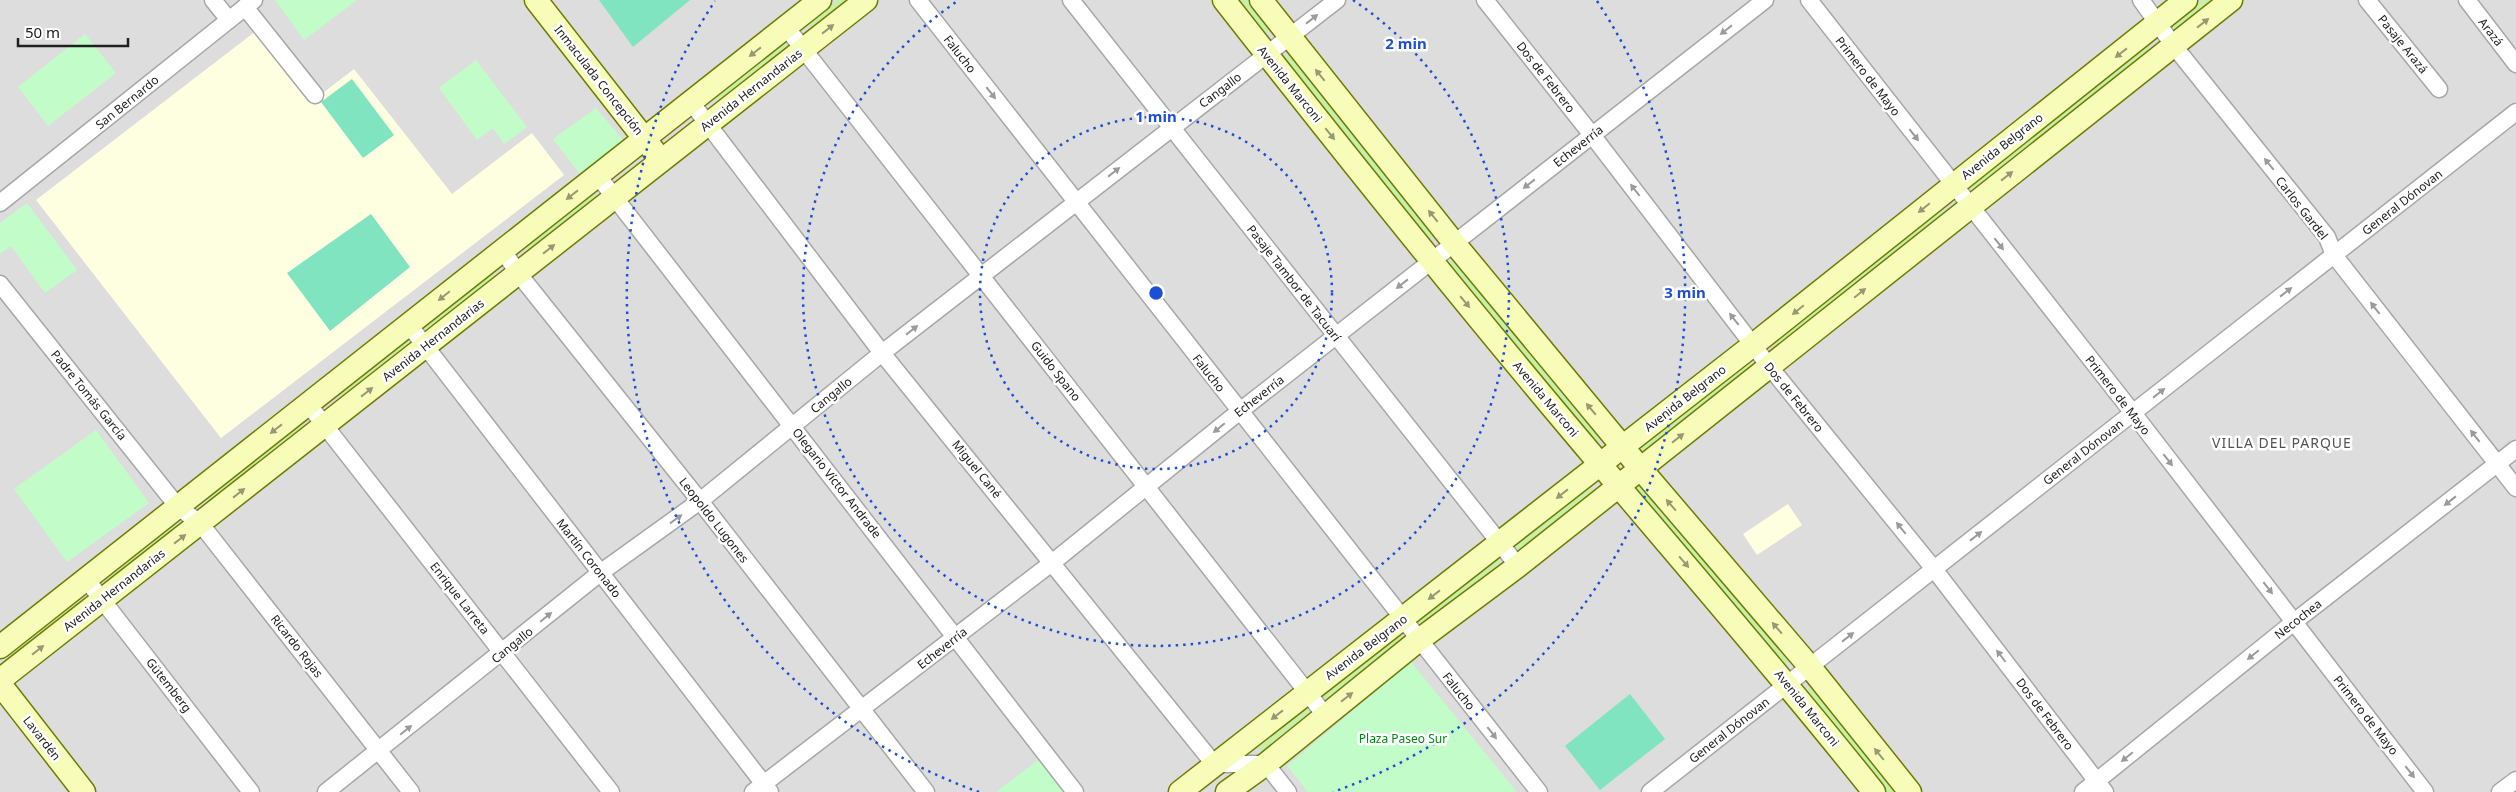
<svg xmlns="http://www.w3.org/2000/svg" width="2516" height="792" font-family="'Noto Sans',sans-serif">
<rect width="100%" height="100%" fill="#f1eee6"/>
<rect fill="#dedddd" x="0" y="0" width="2516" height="792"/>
<g fill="#feffe1">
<polygon points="260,28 315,99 354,69 452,194 532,133 564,175 221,438 36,200"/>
<polygon points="1788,504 1802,525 1757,555 1743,534"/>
</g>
<g fill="#c9eeaa">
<polygon points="838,0 855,0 813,31 807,23"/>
<polygon points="1234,0 1252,0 1273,26 1262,35"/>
<polygon points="2201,0 2216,0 2175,32 2170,24"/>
<polygon points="785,43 791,51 721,104 715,96"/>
<polygon points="2147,44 2154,52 1976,192 1969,184"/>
<polygon points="1293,51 1438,232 1426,241 1281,60"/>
<polygon points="592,191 597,199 530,253 524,245"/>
<polygon points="1939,206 1946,215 1776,348 1770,340"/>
<polygon points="1458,257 1606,435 1596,443 1447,265"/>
<polygon points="490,270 496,278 428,332 422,324"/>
<polygon points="406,338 412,345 344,399 338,392"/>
<polygon points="1746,359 1753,367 1644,454 1637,445"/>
<polygon points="301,420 307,428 213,502 208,495"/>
<polygon points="1645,480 1794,657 1783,667 1634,489"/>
<polygon points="1587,483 1595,492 1515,555 1507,546"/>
<polygon points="173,524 178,531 111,584 105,576"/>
<polygon points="1495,556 1503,566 1423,629 1415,619"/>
<polygon points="80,596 85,603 12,661 6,654"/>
<polygon points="1398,630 1406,640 1326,703 1318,692"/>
<polygon points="1814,684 1898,792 1884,792 1805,692"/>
<polygon points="1307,703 1315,713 1263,754 1255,744"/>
</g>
<g fill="#c2fdc9">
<polygon points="275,0 357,0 304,40"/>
<polygon points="85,34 116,73 48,126 18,87"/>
<polygon points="476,60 527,127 504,144 493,128 477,140 439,88"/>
<polygon points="596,108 623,140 580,174 553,139"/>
<polygon points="27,203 77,270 45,293 11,246 0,254 0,223"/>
<polygon points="96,430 149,503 67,562 14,489"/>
<polygon points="1411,662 1517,792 1308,792 1287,766"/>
<polygon points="1041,758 1067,792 996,792"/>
</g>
<g fill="#80e4c1">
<polygon points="599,0 690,0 633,47"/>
<polygon points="352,79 394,135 363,158 321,102"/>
<polygon points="371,214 410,267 330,331 287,273"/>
<polygon points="1630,694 1665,739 1600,790 1565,746"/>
</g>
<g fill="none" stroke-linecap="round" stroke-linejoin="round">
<g stroke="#a7a7a7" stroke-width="19">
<g id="street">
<polyline points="213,0 229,20"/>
<polyline points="918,0 1539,792"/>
<polyline points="1071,0 1518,566"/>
<polyline points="1485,0 1592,135 1769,366 1934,569 2105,792"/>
<polyline points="1809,0 2133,413 2425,792"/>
<polyline points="2141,0 2174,46 2327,237 2334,255 2516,488"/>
<polyline points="2367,0 2439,89"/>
<polyline points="2467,0 2516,64"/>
<polyline points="245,7 315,95"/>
<polyline points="786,27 1325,715"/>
<polyline points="691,102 882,353 1214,764 1266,764 1288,792"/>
<polyline points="598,176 1075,792"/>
<polyline points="0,203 254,0"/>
<polyline points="502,249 518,273 700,501 926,792"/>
<polyline points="0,284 178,507 200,523 411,792"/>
<polyline points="409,325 770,792"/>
<polyline points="308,404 611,792"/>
<polyline points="86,579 251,792"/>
<polyline points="326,792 600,573 700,501 882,353 1337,0"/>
<polyline points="753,792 1053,562 1240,411 1765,0"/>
<polyline points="1650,792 2516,112"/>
<polyline points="2083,792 2294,622 2516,449"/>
<polyline points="2500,792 2516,780"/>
</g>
</g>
<g stroke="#6c7e00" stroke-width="25">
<g id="secondary">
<polyline points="536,0 654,151"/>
<path d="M1224,0c123,157 247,312 376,464 92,109 185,216 274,328"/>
<polyline points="1261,0 1454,243 1640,468 1810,667 1910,792"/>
<polyline points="0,647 820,0"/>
<polyline points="0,680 866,0"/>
<polyline points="0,684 84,792"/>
<polyline points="1180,792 1753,345 2186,0"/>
<polyline points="1227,792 1266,764 1419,640 1518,566 2231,0"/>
</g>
</g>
<use href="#street" stroke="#fff" stroke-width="16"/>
<use href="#secondary" stroke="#f7fdb8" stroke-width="22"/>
</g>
<defs><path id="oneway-solid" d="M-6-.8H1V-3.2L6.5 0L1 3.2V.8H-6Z" transform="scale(1.25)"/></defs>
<g fill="#9b9b9b">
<use href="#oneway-solid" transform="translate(1312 19) rotate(-38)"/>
<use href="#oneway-solid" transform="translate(1726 30) rotate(142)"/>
<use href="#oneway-solid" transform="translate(991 93) rotate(52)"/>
<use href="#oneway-solid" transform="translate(1914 135) rotate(52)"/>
<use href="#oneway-solid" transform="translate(2269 164) rotate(-129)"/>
<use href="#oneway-solid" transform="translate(1114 172) rotate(-38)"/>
<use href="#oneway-solid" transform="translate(1529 184) rotate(142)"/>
<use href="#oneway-solid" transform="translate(1635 190) rotate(-128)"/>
<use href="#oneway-solid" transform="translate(1999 244) rotate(52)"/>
<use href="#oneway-solid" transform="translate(1402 284) rotate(142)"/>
<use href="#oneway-solid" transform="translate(2286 292) rotate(-38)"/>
<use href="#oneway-solid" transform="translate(2375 308) rotate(-128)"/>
<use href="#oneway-solid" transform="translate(1734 319) rotate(-128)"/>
<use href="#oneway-solid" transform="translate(912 330) rotate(-38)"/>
<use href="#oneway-solid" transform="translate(2159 393) rotate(-38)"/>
<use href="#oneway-solid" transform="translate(1219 428) rotate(141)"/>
<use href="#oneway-solid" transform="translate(2475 436) rotate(-128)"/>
<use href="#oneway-solid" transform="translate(2168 460) rotate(52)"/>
<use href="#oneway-solid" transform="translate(2450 501) rotate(142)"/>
<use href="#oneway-solid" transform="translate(676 519) rotate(-36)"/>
<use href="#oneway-solid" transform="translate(1901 528) rotate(-129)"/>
<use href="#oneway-solid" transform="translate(1976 536) rotate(-38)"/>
<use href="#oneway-solid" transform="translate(2268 588) rotate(52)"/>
<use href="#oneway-solid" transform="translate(546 617) rotate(-39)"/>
<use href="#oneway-solid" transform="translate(1848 637) rotate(-38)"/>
<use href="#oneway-solid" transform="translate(2253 655) rotate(141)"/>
<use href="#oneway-solid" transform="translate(2001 656) rotate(-127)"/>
<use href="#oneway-solid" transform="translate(406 730) rotate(-39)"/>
<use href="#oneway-solid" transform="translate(1492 733) rotate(52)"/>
<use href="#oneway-solid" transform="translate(2127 757) rotate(141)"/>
<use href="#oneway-solid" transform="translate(2410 772) rotate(52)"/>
</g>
<g fill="#969a74">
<use href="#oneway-solid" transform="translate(2203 23) rotate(-38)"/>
<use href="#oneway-solid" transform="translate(828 29) rotate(-38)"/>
<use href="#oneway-solid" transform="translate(755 52) rotate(142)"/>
<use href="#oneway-solid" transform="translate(2121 53) rotate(142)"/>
<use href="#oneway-solid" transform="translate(1320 75) rotate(-129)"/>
<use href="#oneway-solid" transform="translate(1330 134) rotate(51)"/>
<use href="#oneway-solid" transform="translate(2007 176) rotate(-38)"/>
<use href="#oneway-solid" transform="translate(572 195) rotate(142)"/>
<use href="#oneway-solid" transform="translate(1924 208) rotate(141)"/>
<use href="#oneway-solid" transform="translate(1433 216) rotate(-129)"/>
<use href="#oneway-solid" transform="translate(549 249) rotate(-38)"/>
<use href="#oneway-solid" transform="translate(1860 293) rotate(-39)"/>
<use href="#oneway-solid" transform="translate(444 296) rotate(141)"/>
<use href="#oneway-solid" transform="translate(1465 302) rotate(50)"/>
<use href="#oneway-solid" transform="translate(1798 310) rotate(141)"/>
<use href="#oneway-solid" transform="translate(367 392) rotate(-38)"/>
<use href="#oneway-solid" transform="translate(1591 409) rotate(-130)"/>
<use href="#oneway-solid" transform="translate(276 429) rotate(142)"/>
<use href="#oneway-solid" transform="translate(1678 438) rotate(-38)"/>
<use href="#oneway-solid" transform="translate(239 493) rotate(-38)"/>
<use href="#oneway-solid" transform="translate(1562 494) rotate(142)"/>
<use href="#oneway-solid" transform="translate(1671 505) rotate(-131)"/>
<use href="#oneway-solid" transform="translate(180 539) rotate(-38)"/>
<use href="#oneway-solid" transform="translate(1684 562) rotate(49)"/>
<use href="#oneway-solid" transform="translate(1434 595) rotate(142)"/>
<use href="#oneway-solid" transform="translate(1777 628) rotate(-131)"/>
<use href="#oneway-solid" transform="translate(38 650) rotate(-38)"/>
<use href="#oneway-solid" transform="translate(1347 697) rotate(-38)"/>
<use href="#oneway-solid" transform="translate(1277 715) rotate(142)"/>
<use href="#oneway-solid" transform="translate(1879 754) rotate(-129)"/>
</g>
<g fill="none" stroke="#1d4ed8" stroke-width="2.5" stroke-dasharray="2.5 5">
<circle cx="1156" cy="293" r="176"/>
<path d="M1353 0A353 353 0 1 1 959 0"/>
<path d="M979 792A529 529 0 0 1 715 1M1597 1A529 529 0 0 1 1333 792"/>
</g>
<g text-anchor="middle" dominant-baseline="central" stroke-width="5" stroke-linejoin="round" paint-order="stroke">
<g font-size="12" fill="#202020" stroke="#fff">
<text transform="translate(2491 32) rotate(52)">Arazá</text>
<text transform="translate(2403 44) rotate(51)">Pasaje Arazá</text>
<text transform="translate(960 54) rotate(52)">Falucho</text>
<text transform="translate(1868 76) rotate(52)">Primero de Mayo</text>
<text transform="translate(1546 77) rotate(52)">Dos de Febrero</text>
<text transform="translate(599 80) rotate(52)">Inmaculada Concepción</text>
<text transform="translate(1290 84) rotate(51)">Avenida Marconi</text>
<text transform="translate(751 90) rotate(-38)">Avenida Hernandarias</text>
<text transform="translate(1220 90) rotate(-37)">Cangallo</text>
<text transform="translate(127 102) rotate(-39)">San Bernardo</text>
<text transform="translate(1578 146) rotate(-38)">Echeverría</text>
<text transform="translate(2002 146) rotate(-38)">Avenida Belgrano</text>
<text transform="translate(2402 202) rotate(-38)">General Dónovan</text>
<text transform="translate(2302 208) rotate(52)">Carlos Gardel</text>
<text transform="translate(1294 283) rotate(52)">Pasaje Tambor de Tacuarí</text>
<text transform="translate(433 340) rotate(-38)">Avenida Hernandarias</text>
<text transform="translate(1056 371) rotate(52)">Guido Spano</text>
<text transform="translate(1209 373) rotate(52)">Falucho</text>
<text transform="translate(89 395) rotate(51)">Padre Tomás García</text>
<text transform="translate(831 395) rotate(-39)">Cangallo</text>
<text transform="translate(2118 395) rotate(52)">Primero de Mayo</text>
<text transform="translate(1259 396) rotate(-38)">Echeverría</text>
<text transform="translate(1794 397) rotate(51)">Dos de Febrero</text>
<text transform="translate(1685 398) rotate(-38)">Avenida Belgrano</text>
<text transform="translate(1546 399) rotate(50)">Avenida Marconi</text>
<text transform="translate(2083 452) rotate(-38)">General Dónovan</text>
<text transform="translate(977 469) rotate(51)">Miguel Cané</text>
<text transform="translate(837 483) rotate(52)">Olegario Víctor Andrade</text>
<text transform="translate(714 520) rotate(52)">Leopoldo Lugones</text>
<text transform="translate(589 558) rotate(52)">Martín Coronado</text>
<text transform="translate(114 590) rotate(-38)">Avenida Hernandarias</text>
<text transform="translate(460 598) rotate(52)">Enrique Larreta</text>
<text transform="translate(2298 619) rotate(-38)">Necochea</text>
<text transform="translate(512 645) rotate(-39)">Cangallo</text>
<text transform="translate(297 646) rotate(52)">Ricardo Rojas</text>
<text transform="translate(1366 647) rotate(-37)">Avenida Belgrano</text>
<text transform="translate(942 648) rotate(-38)">Echeverría</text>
<text transform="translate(169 685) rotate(52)">Gütemberg</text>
<text transform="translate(1459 691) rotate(52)">Falucho</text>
<text transform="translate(1807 708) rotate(51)">Avenida Marconi</text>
<text transform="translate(2045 714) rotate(53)">Dos de Febrero</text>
<text transform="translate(2366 715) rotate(52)">Primero de Mayo</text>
<text transform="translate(1729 730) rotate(-38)">General Dónovan</text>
<text transform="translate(42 738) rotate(52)">Lavardén</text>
</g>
<g font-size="12" fill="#058715" stroke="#fff">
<text x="1403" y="738">Plaza Paseo Sur</text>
</g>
<g font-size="14" letter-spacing="1" fill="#535353" stroke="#fff">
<text x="2282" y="442">VILLA DEL PARQUE</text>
</g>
</g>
<circle cx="1156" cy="293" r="8" fill="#1d4ed8" stroke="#fff" stroke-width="2.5"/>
<g font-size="15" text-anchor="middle" font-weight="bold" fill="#1d4ed8" stroke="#fff" stroke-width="5" stroke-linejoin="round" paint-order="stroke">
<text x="1406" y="49">2 min</text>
<text x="1156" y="122">1 min</text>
<text x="1685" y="298">3 min</text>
</g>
<path d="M18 38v8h110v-8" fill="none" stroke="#202020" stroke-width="2.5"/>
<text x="25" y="38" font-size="15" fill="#202020" stroke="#ffffff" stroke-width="4" paint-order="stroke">50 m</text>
</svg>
